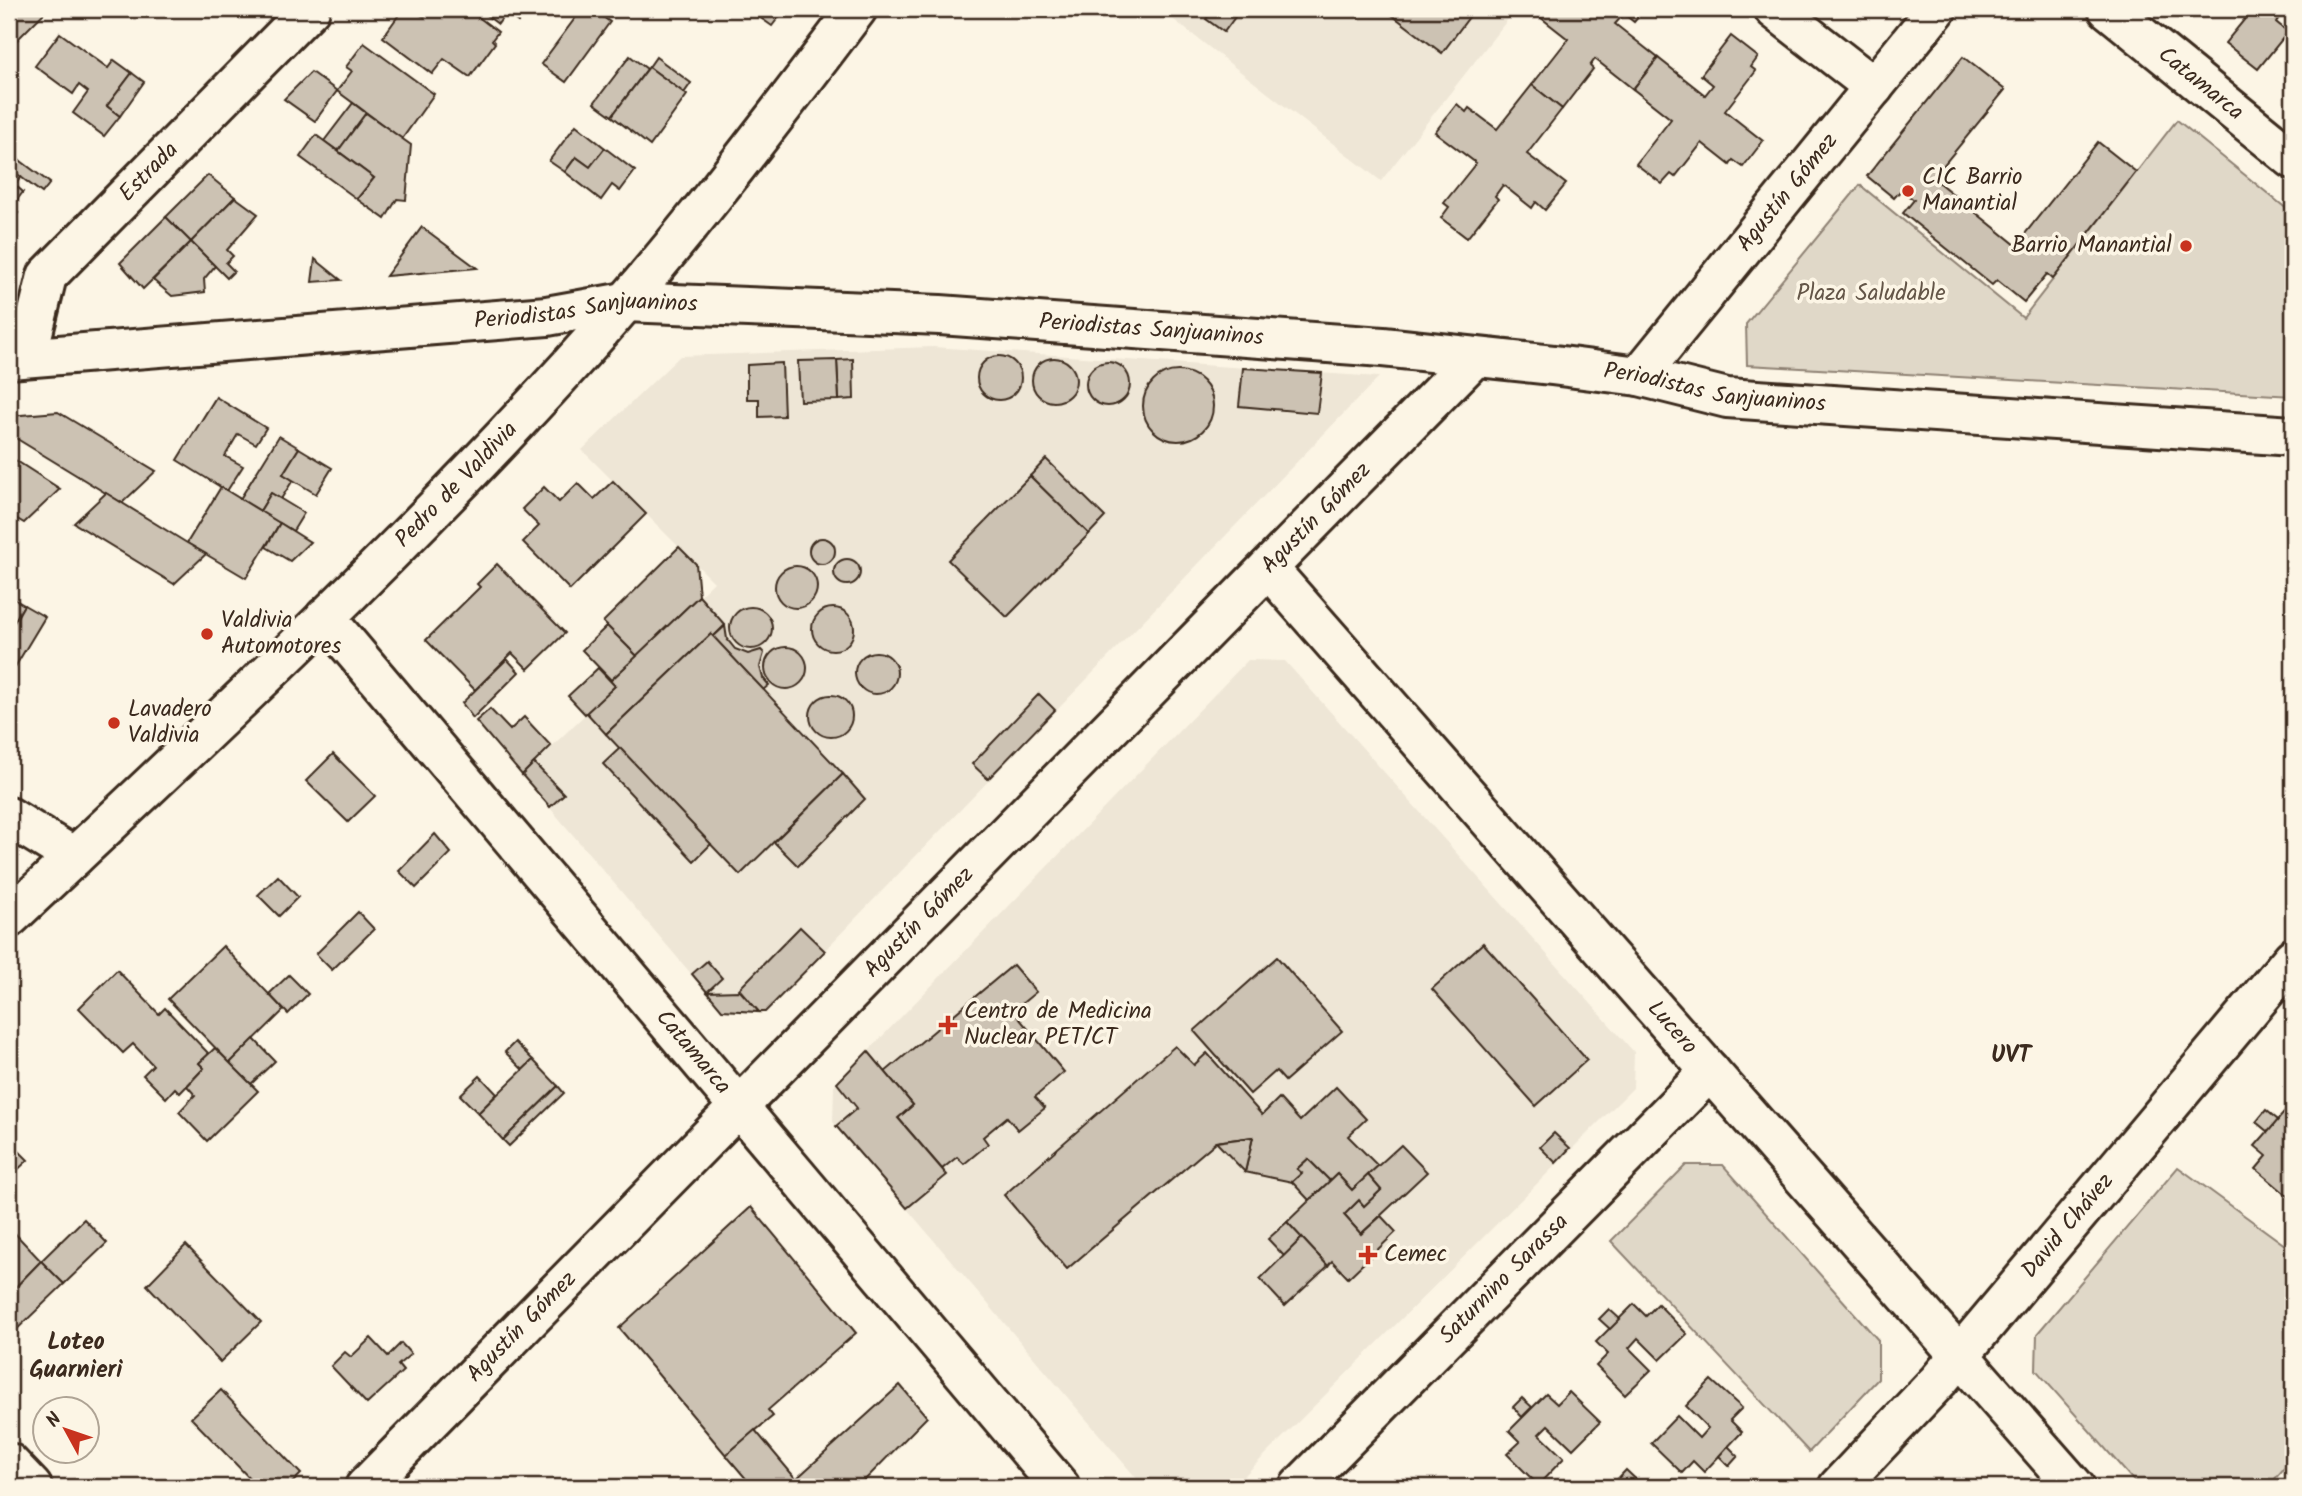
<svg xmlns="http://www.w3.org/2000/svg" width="2302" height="1496" font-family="Kalam,sans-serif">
<rect width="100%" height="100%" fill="#fcf5e5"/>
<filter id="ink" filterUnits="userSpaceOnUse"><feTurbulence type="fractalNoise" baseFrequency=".0143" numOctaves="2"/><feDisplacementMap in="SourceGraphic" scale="14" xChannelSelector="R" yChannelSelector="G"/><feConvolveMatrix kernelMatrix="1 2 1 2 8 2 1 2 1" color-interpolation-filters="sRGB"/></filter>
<g filter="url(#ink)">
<g fill="#eee6d6">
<polygon points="1160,9 1516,9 1381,181"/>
<polygon points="933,347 1379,377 765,1012 722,1010 522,775 615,686 637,656 714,582 582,450 680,356"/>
<polygon points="1248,660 1285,661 1634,1052 1633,1088 1233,1487 1144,1487 833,1122 834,1086"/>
</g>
<g fill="#e0d8c8" stroke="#8e8173" stroke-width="2">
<polygon points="2177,120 2293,214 2293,396 1747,365 1746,324 1860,185 2023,318"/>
<polygon points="1686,1165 1723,1165 1878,1340 1878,1379 1809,1452 1611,1241"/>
<polygon points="2178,1167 2293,1251 2293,1458 2268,1487 2139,1487 2036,1370 2037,1334"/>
</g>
<g fill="#ccc2b3" stroke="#3b2a1e" stroke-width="2">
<polygon points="16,9 47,10 9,48 9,16"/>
<polygon points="403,9 411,9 424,17 431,9 468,9 498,32 492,40 495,43 470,77 444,59 432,74 383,37"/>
<polygon points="478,9 528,9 518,22 506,13 498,24"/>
<polygon points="582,9 592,9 610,22 566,82 541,64"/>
<polygon points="748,9 785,9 772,26"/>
<polygon points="1214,9 1225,9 1235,17 1224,32 1206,19"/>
<polygon points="1384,9 1475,9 1442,53"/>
<polygon points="1539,9 1645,9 1634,22 1624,14 1615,24 1658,58 1633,89 1595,59 1590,66 1593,69 1562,109 1532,85 1568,39 1540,17 1543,12"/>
<polygon points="2253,9 2293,9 2293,21 2283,13 2276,22 2288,32 2258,69 2225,43"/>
<polygon points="60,33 108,68 114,60 132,73 107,106 120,116 104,136 73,113 88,92 79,85 73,94 35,66"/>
<polygon points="1731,36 1758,57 1751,67 1756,71 1725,111 1763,141 1743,167 1733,160 1730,165 1702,143 1675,177 1671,174 1662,184 1636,164 1671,119 1633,89 1658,58 1705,95 1713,85 1701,75"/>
<polygon points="364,43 434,94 402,139 337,91 352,71 346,67"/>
<polygon points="630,56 647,69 612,116 594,103"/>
<polygon points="656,57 691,83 684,93 649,67"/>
<polygon points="1963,57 2005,90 1933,178 2016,245 2098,142 2136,172 2053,279 2047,274 2024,302 1997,280 1992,285 1903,213 1914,200 1901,190 1894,198 1867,176"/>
<polygon points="649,67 687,95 650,146 612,116"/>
<polygon points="311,72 337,91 315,121 284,99"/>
<polygon points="132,73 144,82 120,116 107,106"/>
<polygon points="1532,85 1562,109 1527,154 1566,184 1545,210 1536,202 1532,208 1503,185 1495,196 1498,199 1467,238 1441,218 1449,207 1444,203 1476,163 1435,132 1457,104 1466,112 1469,108 1497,129"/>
<polygon points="353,103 366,113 338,151 324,141"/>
<polygon points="366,113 411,145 406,200 397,199 385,219 357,199 374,178 338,151"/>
<polygon points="576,125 605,148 590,167 576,157 565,172 549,161"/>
<polygon points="316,135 374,178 357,199 300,157"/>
<polygon points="605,148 635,171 620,191 612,185 601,200 565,172 576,157 590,167"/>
<polygon points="9,152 50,183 42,193 9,168"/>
<polygon points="9,168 21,177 15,185 23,192 11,208 18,213 9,225"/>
<polygon points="208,175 235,197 191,242 166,217"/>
<polygon points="235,197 258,214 227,250 233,256 226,263 234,271 227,278 191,242"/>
<polygon points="166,217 191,242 143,289 120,263"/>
<polygon points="422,227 477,268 386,276"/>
<polygon points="191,242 215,266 204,279 205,292 172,296 153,280"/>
<polygon points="315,259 341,280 312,282"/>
<circle cx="999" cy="378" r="22"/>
<circle cx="1054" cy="380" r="22"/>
<polygon points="853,359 854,399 839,400 837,360"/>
<polygon points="837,360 839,400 800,401 798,361"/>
<circle cx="1108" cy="384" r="22"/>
<polygon points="782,363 784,416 759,417 759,399 747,399 747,365"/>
<polygon points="1243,368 1322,373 1317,413 1239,406"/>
<circle cx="1178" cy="406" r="35"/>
<polygon points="216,397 266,428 256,444 238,434 225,456 243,466 227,491 177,460"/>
<polygon points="58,412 156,471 122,503 9,434 9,416"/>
<polygon points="279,436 299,448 283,474 293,480 281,499 271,493 260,511 240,499"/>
<polygon points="299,448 332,468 316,494 283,474"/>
<polygon points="9,456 60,489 24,523 9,514"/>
<polygon points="1046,459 1105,517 1089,534 1030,476"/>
<polygon points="1030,476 1089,534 1007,617 948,560"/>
<polygon points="613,481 646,514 570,590 523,542 539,526 522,509 544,487 559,502 578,483 594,499"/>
<polygon points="221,487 280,523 246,578 187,543"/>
<polygon points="106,493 187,543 206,554 174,584 74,523"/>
<polygon points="271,493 304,513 293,531 260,511"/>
<polygon points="280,523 310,542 290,561 266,547"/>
<circle cx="822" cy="551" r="13"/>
<polygon points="679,547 696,564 699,596 637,656 603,622"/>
<circle cx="847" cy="572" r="13"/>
<polygon points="497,564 565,633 528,669 512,653 475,690 426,640 480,587 477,584"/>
<circle cx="796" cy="587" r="21"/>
<polygon points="9,596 24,605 9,631"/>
<polygon points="699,596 725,625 713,637 711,634 606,734 586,712 615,686 610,681"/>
<polygon points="24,605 45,617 9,677 9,631"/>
<circle cx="751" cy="628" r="21"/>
<circle cx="833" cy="629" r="21"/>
<polygon points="607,626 637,656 611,680 582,650"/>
<polygon points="725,626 727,639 735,649 748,654 761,650 764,653 760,667 763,678 769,685 763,690 713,637"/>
<polygon points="711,634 843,774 740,875 606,734"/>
<circle cx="786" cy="668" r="21"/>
<circle cx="876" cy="673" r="21"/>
<polygon points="507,659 519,672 473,718 462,703"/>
<polygon points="598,668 615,686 585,714 568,696"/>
<polygon points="1039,694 1055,710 988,779 972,764"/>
<circle cx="831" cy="716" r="21"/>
<polygon points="490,709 510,730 524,717 551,746 522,775 476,721"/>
<polygon points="620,748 711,844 694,861 603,764"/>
<polygon points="333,754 375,796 348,822 306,781"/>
<polygon points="534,763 564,794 550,807 522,775"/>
<polygon points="843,774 865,799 798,866 774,842"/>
<polygon points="435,834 451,853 416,888 399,871"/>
<polygon points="278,876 298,897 279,916 258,895"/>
<polygon points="358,912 374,929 332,970 316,954"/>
<polygon points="800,927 825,951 765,1012 759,1012 739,989"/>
<polygon points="1483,943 1587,1060 1536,1106 1432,989"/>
<polygon points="223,946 284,1010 230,1063 168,999"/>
<polygon points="1277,957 1342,1031 1285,1081 1276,1071 1250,1094 1194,1031"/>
<polygon points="707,961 722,978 707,992 692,974"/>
<polygon points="1013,965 1036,992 1013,1011 1064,1072 1035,1097 1045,1108 1018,1130 1007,1117 983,1137 988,1144 964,1164 957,1157 942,1169 898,1118 913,1105 885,1072"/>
<polygon points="117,970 159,1014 165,1008 209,1054 199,1063 204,1068 180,1093 175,1088 166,1098 143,1075 153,1065 133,1044 123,1053 79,1008"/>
<polygon points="289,975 308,994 288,1014 269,994"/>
<polygon points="740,991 759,1012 722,1010 707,992"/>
<polygon points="254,1039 275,1061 251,1084 230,1063"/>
<polygon points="515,1042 533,1060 523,1070 505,1052"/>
<polygon points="1175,1046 1194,1065 1207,1053 1262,1115 1279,1098 1300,1121 1336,1087 1366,1119 1348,1136 1378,1166 1352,1190 1337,1174 1330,1181 1308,1159 1297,1169 1302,1173 1292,1182 1245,1172 1253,1137 1216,1142 1067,1269 1004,1195"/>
<polygon points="215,1048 258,1091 207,1141 179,1112 195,1095 187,1086 204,1068 199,1063"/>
<polygon points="868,1051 913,1105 898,1118 947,1175 907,1208 836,1126 857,1108 837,1083"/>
<polygon points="533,1060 558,1086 503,1140 478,1113"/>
<polygon points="480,1076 497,1094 478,1113 460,1095"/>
<polygon points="558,1086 564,1093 509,1146 503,1140"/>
<polygon points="2290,1106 2293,1108 2293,1145 2289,1150 2293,1153 2293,1190 2288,1196 2256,1169 2267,1156 2255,1146"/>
<polygon points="2266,1110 2278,1120 2268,1132 2256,1122"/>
<polygon points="1554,1133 1570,1148 1556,1163 1540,1147"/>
<polygon points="1253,1137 1245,1172 1216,1142"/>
<polygon points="9,1141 28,1160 9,1178"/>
<polygon points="1401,1145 1427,1172 1361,1234 1344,1215 1359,1200 1364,1206 1381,1190 1368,1175"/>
<polygon points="1308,1159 1330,1181 1309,1200 1292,1182 1302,1173 1297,1169"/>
<polygon points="1337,1174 1352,1190 1368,1175 1381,1190 1364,1206 1359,1200 1344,1215 1361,1234 1381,1216 1396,1232 1348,1278 1332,1261 1328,1266 1287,1222"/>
<polygon points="751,1207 856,1333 768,1410 773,1416 726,1455 619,1328"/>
<polygon points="84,1219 107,1243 64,1284 41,1261"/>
<polygon points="1287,1222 1302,1238 1284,1256 1268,1239"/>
<polygon points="9,1227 41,1261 9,1294"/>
<polygon points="1302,1238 1328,1266 1285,1306 1260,1279"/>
<polygon points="186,1245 261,1322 220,1362 147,1285"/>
<polygon points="41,1261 64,1284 9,1337 9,1294"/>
<polygon points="1634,1304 1646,1316 1658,1304 1687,1334 1660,1360 1638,1338 1629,1348 1651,1370 1625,1395 1596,1366 1608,1354 1596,1342"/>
<polygon points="1609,1309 1620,1319 1610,1329 1599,1319"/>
<polygon points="371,1338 388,1356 401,1343 411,1354 398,1365 403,1371 367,1404 331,1366 345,1352 351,1357"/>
<polygon points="1711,1380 1742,1408 1730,1420 1742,1432 1704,1472 1693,1461 1682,1473 1651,1443 1677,1416 1699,1438 1708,1428 1686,1406"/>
<polygon points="900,1385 927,1417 858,1487 753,1487 726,1455 755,1430 796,1479"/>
<polygon points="221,1390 301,1474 288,1487 258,1487 191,1418"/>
<polygon points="1569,1392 1600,1422 1573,1449 1548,1425 1539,1434 1564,1458 1538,1485 1507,1454 1520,1442 1509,1431 1546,1394 1557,1404"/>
<polygon points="1522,1398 1532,1407 1522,1417 1513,1407"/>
<polygon points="1728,1446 1738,1456 1729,1466 1719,1456"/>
<polygon points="1626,1470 1644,1487 1610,1487"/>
</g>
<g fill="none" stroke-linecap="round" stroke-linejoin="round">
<g stroke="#3b2a1e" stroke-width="44">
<g id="minor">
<polyline points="1774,9 1874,87"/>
<path id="s1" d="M2108,9l185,150"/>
<path id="s2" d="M27,357l20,-81 263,-267"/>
<path id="s3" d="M9,359l538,-43 78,-14 315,13 443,32 170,18 86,11 88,22 566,38"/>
<path id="s4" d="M1639,376l298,-367"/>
<path id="s5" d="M1268,568l807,919"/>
<path id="s6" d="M325,617l735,870"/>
<polyline points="9,817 74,857"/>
<path id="s7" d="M9,918c192,-180 385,-359 561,-553 103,-113 195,-234 287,-356"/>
<polyline points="9,1463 32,1487"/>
<path id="s8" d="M365,1487l1110,-1130"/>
<path id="s9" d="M1299,1487l411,-416"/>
<path id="s10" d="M1838,1487l101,-107 354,-422"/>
</g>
</g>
<use href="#minor" stroke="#fcf5e5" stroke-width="38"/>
</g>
</g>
<g fill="#c8321e" stroke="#fcf5e5" stroke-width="2.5">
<circle cx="1908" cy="191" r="7"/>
<circle cx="2186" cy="246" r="7"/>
<circle cx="207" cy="634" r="7"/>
<circle cx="114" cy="723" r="7"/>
<path d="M944.5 1014.5h7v7h7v7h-7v7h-7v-7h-7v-7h7z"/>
<path d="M1364.5 1244.5h7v7h7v7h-7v7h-7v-7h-7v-7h7z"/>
</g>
<g text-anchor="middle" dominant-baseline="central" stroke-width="7" stroke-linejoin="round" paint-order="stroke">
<g font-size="23" fill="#3b2a1e" stroke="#fcf5e5">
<text stroke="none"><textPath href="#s1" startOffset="119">Catamarca</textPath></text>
<text stroke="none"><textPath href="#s2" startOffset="229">Estrada</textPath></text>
<text stroke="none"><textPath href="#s4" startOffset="236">Agustín Gómez</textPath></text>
<text stroke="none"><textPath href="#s3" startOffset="579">Periodistas Sanjuaninos</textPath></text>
<text stroke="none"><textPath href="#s3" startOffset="1146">Periodistas Sanjuaninos</textPath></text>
<text stroke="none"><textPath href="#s3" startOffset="1713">Periodistas Sanjuaninos</textPath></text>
<text stroke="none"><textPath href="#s7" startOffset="623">Pedro de Valdivia</textPath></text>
<text stroke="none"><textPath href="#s8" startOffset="1358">Agustín Gómez</textPath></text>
<text stroke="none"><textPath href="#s8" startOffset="791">Agustín Gómez</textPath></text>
<text stroke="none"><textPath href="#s5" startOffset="612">Lucero</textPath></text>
<text stroke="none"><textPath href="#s6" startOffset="570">Catamarca</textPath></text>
<text stroke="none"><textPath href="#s10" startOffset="348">David Chávez</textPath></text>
<text stroke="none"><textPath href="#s9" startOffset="292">Saturnino Sarassa</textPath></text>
<text stroke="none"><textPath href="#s8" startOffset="224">Agustín Gómez</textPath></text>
</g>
<g font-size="23" fill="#3b2a1e" stroke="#fcf5e5" text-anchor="start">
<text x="1922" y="178">CIC Barrio<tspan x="1922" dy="26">Manantial</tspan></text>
<text x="2172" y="246" text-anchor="end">Barrio Manantial</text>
<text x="221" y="621">Valdivia<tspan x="221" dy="26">Automotores</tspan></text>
<text x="128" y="710">Lavadero<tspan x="128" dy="26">Valdivia</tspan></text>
<text x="964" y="1012">Centro de Medicina<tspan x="964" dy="26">Nuclear PET/CT</tspan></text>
<text x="1384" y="1255">Cemec</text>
</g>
<g font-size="23" fill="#645648" stroke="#fcf5e5">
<text x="1871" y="294">Plaza Saludable</text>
</g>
<g font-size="24" font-weight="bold" fill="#3b2a1e" stroke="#fcf5e5">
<text x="2011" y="1055">UVT</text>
<text x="76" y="1342">Loteo<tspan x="76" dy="28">Guarnieri</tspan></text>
</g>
</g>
<rect width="2302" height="1496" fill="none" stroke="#fcf5e5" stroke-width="35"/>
<rect x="18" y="18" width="2267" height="1461" fill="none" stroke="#3b2a1e" stroke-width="2.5" filter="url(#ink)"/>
<g transform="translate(66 1430) rotate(310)"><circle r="33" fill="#fcf5e5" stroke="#afa495" stroke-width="2"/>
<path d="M0-5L12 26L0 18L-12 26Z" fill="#c8321e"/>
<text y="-10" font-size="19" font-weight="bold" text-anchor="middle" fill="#3b2a1e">N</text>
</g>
</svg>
